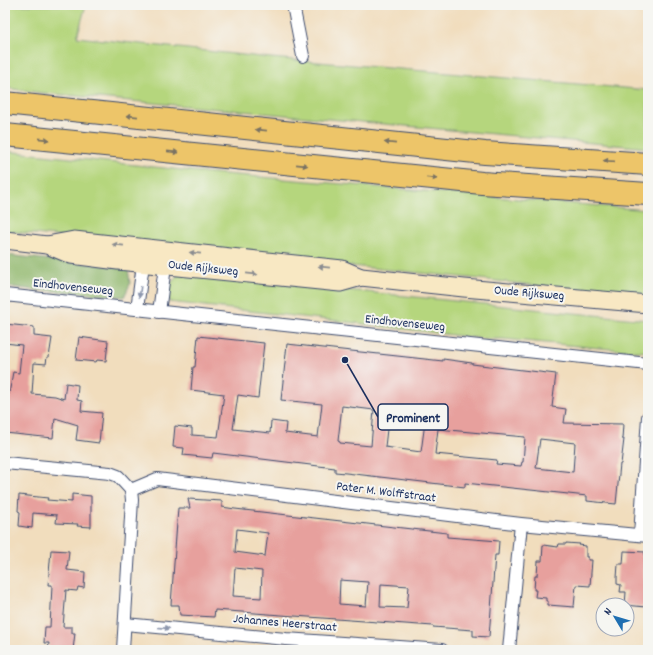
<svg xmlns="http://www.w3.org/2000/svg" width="653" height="655" font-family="Dekko,sans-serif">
<rect width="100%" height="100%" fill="#f6f6f2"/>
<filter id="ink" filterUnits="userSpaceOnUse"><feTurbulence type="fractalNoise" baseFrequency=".025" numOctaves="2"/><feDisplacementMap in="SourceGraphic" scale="8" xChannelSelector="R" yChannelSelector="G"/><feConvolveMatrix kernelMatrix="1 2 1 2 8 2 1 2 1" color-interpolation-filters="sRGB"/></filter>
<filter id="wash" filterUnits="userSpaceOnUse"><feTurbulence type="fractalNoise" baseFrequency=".012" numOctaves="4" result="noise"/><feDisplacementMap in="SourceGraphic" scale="16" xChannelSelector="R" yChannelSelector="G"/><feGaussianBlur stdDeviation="0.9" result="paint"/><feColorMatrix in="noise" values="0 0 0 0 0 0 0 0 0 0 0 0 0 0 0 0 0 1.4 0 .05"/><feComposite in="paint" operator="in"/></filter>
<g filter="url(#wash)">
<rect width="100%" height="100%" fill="#f1ddbd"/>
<g fill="#b5d67d" stroke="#68826e">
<polygon points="5,5 86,5 77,37 271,58 648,90 648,148 43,93 5,88"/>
<polygon points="5,151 201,172 648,210 648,297 609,294 480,279 5,231"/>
<polygon points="179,273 573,313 648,320 648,352 632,351 503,339 485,339 347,322 169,302 170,285"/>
</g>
<polygon fill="#90b76c" stroke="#567365" points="5,255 128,268 130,284 124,297 69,292 35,290 5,286"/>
<g id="blocks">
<g fill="#e7a09d" fill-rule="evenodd">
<polygon points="5,324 34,327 34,336 52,338 49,357 47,357 46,364 34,363 32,394 55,396 64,399 66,383 78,385 77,400 82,401 81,411 102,413 99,443 76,440 78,425 55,418 53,438 5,433 5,394 9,394 13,372 19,373 22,345 5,343"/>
<path d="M198,336l66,7 -6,55 -20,-3 -5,34 37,4 1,-12 15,2 -1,10 33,4 4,-33 -41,-4 6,-56 156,17v-2l29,4v1l84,10 -4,33 14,2 -2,14 59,1 -1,15h2l-3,25h-1l-4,40 -29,-3v-5l-122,-13v4l-119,-14 -11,-1v-4l-122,-15 -1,5 -29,-3 1,-7 -11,-1 2,-21 17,2v7l26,2 6,-43 -33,-4 2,-23h2zM342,406l32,4 -3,36 -31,-3v-1l-2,-1zM389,411l37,4 -5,37 -36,-5zM438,429l87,8 -2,25h-1l-1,4 -25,-2 1,-4 -62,-6zM540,439l35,4 -2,29 -37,-4z"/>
<polygon points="79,337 108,341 106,361 97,360 96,362 76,360"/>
<polygon points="72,494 91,496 91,527 77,526 78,524 56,523 57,515 33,513 32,528 19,526 20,512 18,511 19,495 48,498 47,500 72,502"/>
<path d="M188,499l34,2v6l13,2 212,24v4l52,4 -1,14h-3l-6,82 -16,-1v-6l-40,-3v-1l-152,-11 -66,-5 -1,7 -34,-2 -1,-10h-8l1,-14 6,-83h12zM237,529l31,4 -3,23 -30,-4zM235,568l27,3 -1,27 -28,-2zM340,580l28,2 -2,24 -27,-2zM381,584l28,2 -2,22 -27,-1z"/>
<polygon points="566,543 580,544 579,545 586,546 586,557 588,557 588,560 592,560 590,586 576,585 574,607 548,605 548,601 546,601 546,598 535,597 536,590 534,590 535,576 537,576 538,561 542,561 543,545 558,547 559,544 566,544"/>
<polygon points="51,550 69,551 67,570 85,572 84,588 78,587 77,591 66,590 63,627 72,627 72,633 75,633 73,650 48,650 49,643 44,643 45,627 50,627 52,585 48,585"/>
<polygon points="624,551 645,552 643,579 648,580 646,607 625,605 626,592 620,592 621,585 617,584 617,578 618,564 623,564"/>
</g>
</g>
</g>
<g filter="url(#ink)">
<use href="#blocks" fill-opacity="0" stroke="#3b496c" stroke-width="1"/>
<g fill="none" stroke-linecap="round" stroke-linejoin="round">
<g stroke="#3b496c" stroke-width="14">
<g id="street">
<polyline points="293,5 303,56"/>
<polyline points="5,295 648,364"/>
<polyline points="137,309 144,257"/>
<polyline points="159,312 166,259"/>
<polyline points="5,463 110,473 118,476 131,490"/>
<polyline points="131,490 157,479 521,524 648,536"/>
<polyline points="640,535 648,417"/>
<polyline points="125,624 286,639 442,650"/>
<polyline points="123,650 132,500 131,490"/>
<polyline points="509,650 521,524"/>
</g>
</g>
<g stroke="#3b496c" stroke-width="19">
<g id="secondary">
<polyline points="5,240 47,245 71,255 118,261 340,283 361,277"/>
<polyline points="47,245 74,240 342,269 361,277 464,288 648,304"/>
</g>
</g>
<g stroke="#3b496c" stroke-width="24">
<g id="highway">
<polyline points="5,103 485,153 648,164"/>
<polyline points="5,135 482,183 648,194"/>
</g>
</g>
<use href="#street" stroke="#fff" stroke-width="12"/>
<use href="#secondary" stroke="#f8e8c3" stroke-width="17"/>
<use href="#highway" stroke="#edc569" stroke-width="22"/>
</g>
<defs><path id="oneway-solid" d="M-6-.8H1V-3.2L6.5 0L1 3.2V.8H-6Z"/></defs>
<g fill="#797263">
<use href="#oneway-solid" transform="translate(132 116) rotate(-174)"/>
<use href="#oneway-solid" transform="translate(261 130) rotate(-174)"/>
<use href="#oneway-solid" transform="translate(44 139) rotate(6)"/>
<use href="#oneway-solid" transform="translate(390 143) rotate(-174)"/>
<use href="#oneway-solid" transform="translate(173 152) rotate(6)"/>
<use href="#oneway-solid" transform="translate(609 161) rotate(-176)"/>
<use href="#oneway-solid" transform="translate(302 165) rotate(6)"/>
<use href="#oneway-solid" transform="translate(432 178) rotate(6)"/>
</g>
<g fill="#8a8c90">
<use href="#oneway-solid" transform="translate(118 245) rotate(-174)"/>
<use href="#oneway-solid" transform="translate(195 253) rotate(-174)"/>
<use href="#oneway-solid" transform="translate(324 267) rotate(-174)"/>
<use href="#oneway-solid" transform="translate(252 274) rotate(6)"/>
</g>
<g fill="#8d97ae">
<use href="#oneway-solid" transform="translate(140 292) rotate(98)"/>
<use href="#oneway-solid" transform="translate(164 628) rotate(5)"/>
</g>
</g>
<g text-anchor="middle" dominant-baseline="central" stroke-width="4" stroke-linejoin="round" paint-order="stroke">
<g font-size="13" fill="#1b2f5e" stroke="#f6f6f2">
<text transform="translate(203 269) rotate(6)">Oude Rijksweg</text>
<text transform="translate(73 288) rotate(6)">Eindhovenseweg</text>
<text transform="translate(529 294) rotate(5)">Oude Rijksweg</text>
<text transform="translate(405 324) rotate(6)">Eindhovenseweg</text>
<text transform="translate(386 493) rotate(7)">Pater M. Wolffstraat</text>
<text transform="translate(285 624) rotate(5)">Johannes Heerstraat</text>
</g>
</g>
<path fill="none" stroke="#1b2f5e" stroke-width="1.5" d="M345 360L378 417"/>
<circle fill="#1b2f5e" stroke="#f6f6f2" stroke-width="1.5" cx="345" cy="360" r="4"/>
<rect fill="#f6f6f2" stroke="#1b2f5e" stroke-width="1.5" x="378" y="404" width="70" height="26" rx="4"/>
<g font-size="14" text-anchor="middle" font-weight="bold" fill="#1b2f5e">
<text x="413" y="422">Prominent</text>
</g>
<rect width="653" height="655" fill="none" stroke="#f6f6f2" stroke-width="20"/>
<g transform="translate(615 617) rotate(308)"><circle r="19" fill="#f6f6f2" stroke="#9ea6b7"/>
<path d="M0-3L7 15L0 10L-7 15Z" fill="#1f6fb2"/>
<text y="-6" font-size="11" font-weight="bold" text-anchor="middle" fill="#1b2f5e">N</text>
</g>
</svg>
